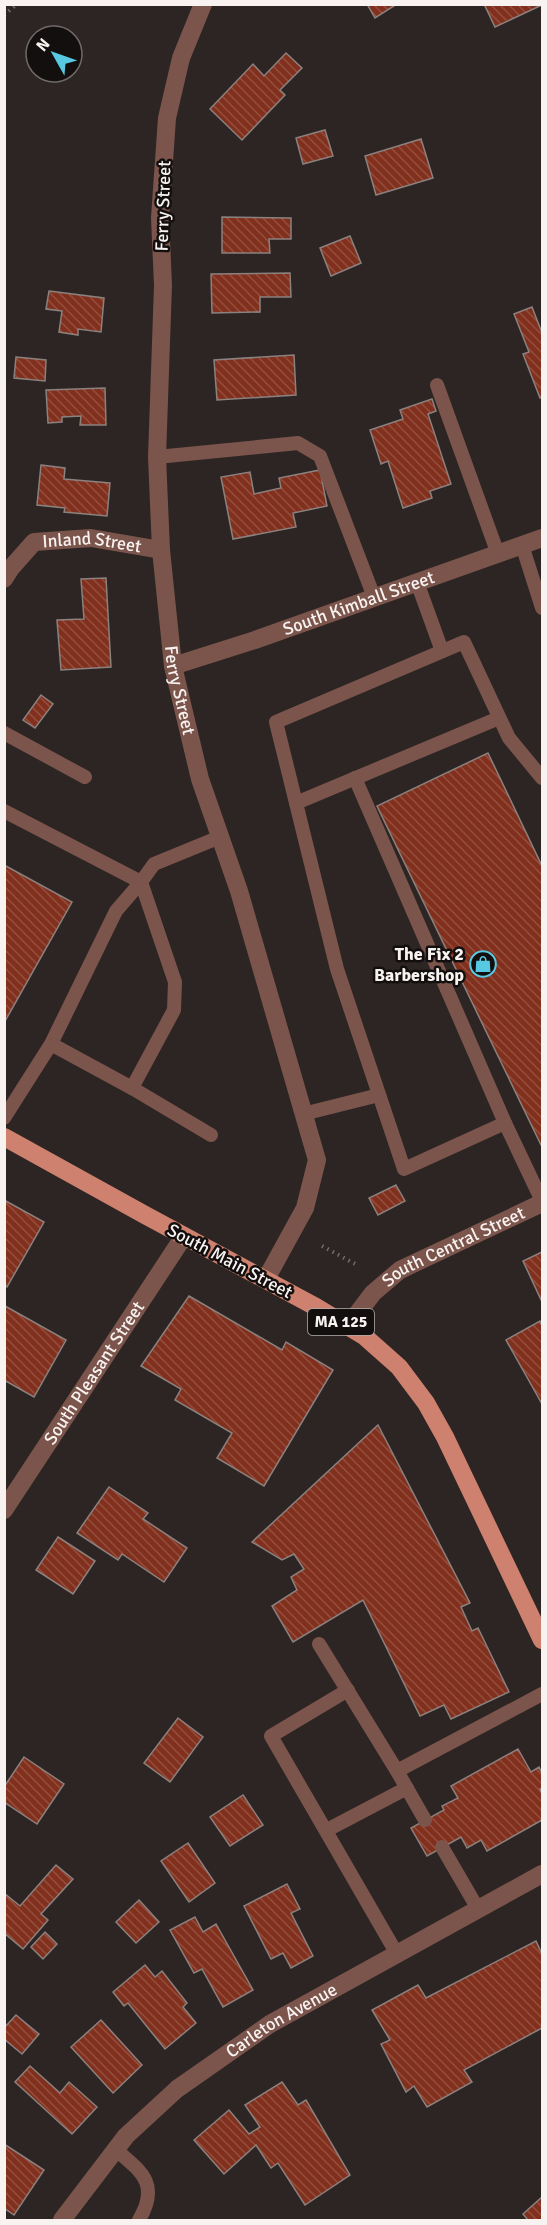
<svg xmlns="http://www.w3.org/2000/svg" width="547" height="2225" font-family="Signika,sans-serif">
<defs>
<pattern id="building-back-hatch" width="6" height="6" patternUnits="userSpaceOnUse" patternTransform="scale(1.5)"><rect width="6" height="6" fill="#81301d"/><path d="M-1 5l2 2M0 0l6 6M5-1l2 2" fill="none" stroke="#944e3e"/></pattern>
</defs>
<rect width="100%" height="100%" fill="#2d2523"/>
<g fill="url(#building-back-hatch)" stroke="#8b817f" stroke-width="1.5">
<polygon points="367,4 397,4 375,18"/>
<polygon points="484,4 542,4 542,5 495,27"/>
<polygon points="286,53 302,68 280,90 285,95 242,140 210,109 253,64 264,76"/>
<polygon points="325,130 333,156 303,164 296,138"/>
<polygon points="421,139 433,178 376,195 365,156"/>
<polygon points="222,217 291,218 291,239 269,239 270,253 222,253"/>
<polygon points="350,236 361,263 331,276 320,248"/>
<polygon points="290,273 291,297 260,297 260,312 212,313 211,274"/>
<polygon points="49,291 104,298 101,332 78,329 78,335 59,332 62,311 46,309"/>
<polygon points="532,307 542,333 542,397 540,398 523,354 529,352 514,314"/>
<polygon points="294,355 296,395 217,400 214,360"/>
<polygon points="16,357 46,360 45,381 14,378"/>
<polygon points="105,388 106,425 80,425 81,416 62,417 62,422 48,423 46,390"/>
<polygon points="432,399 436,411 428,414 451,484 430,491 432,498 403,508 388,461 381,464 370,430 403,419 400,410"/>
<polygon points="41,465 65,468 64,479 110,483 107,516 64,512 65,508 37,505"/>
<polygon points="320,470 327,506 293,513 296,527 233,539 221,477 250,472 254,494 281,488 279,478"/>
<polygon points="106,578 111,667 61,670 57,620 84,619 81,579"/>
<polygon points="41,695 53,704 35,728 23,720"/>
<polygon points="488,753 542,866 542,1147 377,806"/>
<polygon points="4,865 72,902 4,1023"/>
<polygon points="396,1185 405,1201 378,1215 369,1198"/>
<polygon points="4,1200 44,1222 7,1287 4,1285"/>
<polygon points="542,1252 542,1302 523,1261"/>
<polygon points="189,1296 282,1350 286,1342 333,1370 264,1486 217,1458 232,1433 175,1400 181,1389 141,1366"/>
<polygon points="5,1306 66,1340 34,1397 4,1380"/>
<polygon points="540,1321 542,1326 542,1404 506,1340"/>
<polygon points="378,1425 470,1603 461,1607 472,1631 478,1628 509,1692 451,1719 444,1705 420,1716 363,1600 293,1642 272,1606 297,1590 291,1577 304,1569 294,1554 282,1560 252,1542"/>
<polygon points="109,1487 148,1513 143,1519 187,1548 164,1582 122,1554 118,1560 77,1533"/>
<polygon points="58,1537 95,1561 73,1594 36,1570"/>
<polygon points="178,1718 203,1737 170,1782 144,1763"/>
<polygon points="518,1749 531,1772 539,1767 542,1773 542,1788 540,1789 542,1794 542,1820 487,1851 481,1840 467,1848 461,1837 427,1856 411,1828 444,1810 442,1806 458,1798 451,1786"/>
<polygon points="24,1757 64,1784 37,1824 4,1802 4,1787"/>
<polygon points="243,1795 263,1825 230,1846 210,1817"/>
<polygon points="188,1843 215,1883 189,1902 161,1861"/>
<polygon points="56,1865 73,1879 41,1914 48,1920 23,1949 4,1933 4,1893 20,1906"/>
<polygon points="287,1884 300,1909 291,1913 313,1956 291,1968 283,1953 271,1959 244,1906"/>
<polygon points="139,1900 159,1922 136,1943 116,1922"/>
<polygon points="195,1917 203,1932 216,1924 253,1990 223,2007 202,1969 194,1973 170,1930"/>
<polygon points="45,1932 57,1944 43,1959 31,1947"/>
<polygon points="536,1941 542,1954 542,2028 464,2070 472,2082 427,2107 414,2086 406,2092 381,2044 390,2040 372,2010 418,1985 426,1998"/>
<polygon points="145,1965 155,1977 162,1971 187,2003 183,2007 196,2023 165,2049 128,2003 124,2006 113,1992"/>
<polygon points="16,2015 39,2034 22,2054 4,2039 4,2028"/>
<polygon points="101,2020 142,2065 113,2093 71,2047"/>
<polygon points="30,2066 60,2093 69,2082 97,2107 72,2134 15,2082"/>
<polygon points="282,2082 298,2105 306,2100 350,2175 305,2205 278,2163 271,2168 256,2145 224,2174 194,2140 229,2110 249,2134 260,2127 245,2105"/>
<polygon points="4,2144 44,2170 14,2215 4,2208"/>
<polygon points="542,2197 542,2220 528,2220 523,2214"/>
</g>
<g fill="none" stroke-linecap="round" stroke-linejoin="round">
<g stroke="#736c6a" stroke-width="4" stroke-dasharray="1.5 4.5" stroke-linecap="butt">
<polyline points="4,15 17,4"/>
<polyline points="322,1246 359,1266"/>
</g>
<g stroke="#7b554c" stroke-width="14">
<polyline points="437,385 498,554"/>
<polyline points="157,457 298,443 320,456 374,597"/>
<polyline points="522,545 542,608"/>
<polyline points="417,582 442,651"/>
<polyline points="4,733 85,777"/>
<polyline points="355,778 505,1123 404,1169 337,969 276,722 464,642 509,738 542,778"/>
<polyline points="296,803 499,718"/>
<polyline points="4,811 141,882 154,864 220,837"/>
<polyline points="132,1088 211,1135"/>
<polyline points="303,1114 379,1095"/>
<polyline points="4,1118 51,1044 132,1088 174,1010 175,982 141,882 116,911 51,1044"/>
<polyline points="505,1123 542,1201"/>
<polyline points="319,1644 397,1771"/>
<polyline points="348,1690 271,1736 397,1954"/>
<polyline points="425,1820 397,1771 542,1694"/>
<polyline points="327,1830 407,1788"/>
<polyline points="442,1847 478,1909"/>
<path d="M115,2149c27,23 45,35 24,71"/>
</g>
<g stroke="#7b554c" stroke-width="18">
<path id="s1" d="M203,4l-22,54 -14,60 -7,100 3,67 -6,172 4,93 12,116 27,113 39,112 78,269 -12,48 -39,71"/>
<path id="s2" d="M4,579l7,-11 23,-26 57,-4 70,12"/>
<path id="s3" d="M173,666l82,-26 287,-102"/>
<path id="s4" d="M348,1326l25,-33 27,-23 142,-67"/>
<path id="s5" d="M4,1510l180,-274"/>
<path id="s6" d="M62,2220l64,-84 51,-47 93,-65 272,-150"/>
</g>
<polyline stroke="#cd816e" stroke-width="18" points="4,1137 145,1215 316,1307 364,1336 399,1367 426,1403 445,1437 542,1640"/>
</g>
<defs>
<g id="shop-ring" transform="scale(1.35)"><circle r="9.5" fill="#130f0f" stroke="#57c9e2" stroke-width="1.5"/><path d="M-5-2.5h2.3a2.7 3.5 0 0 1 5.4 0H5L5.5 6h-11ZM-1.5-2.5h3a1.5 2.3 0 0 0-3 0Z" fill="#57c9e2"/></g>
</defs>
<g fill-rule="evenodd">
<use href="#shop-ring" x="483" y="964"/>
</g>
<g text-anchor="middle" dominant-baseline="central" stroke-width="5" stroke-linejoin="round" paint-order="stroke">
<rect fill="#130f0f" stroke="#b3afad" stroke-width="1.5" x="308" y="1309" width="66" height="26" rx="4.5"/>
<g font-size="16" font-weight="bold" fill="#f8f3f1">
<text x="341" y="1322">MA 125</text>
</g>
<g font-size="18" fill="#f8f3f1" stroke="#130f0f">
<text transform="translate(163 206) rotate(-88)">Ferry Street</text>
<text stroke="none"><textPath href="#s2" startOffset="106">Inland Street</textPath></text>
<text stroke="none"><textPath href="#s3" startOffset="196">South Kimball Street</textPath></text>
<text stroke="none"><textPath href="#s1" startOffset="694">Ferry Street</textPath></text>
<text stroke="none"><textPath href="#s4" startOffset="135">South Central Street</textPath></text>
<text transform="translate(230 1261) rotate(28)">South Main Street</text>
<text stroke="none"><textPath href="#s5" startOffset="164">South Pleasant Street</textPath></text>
<text stroke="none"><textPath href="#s6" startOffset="300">Carleton Avenue</textPath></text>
</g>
<g font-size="18" font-weight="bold" fill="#f8f3f1" stroke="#130f0f" text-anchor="end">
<text x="464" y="954">The Fix 2<tspan x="464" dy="21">Barbershop</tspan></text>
</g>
</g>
<rect width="547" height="2225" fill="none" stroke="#f8f3f1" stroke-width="12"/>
<g transform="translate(54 54) rotate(310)"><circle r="28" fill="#130f0f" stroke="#6f6a69" stroke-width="1.5"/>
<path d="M0-4.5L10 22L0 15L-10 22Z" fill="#57c9e2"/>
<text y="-9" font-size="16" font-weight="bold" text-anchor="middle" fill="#f8f3f1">N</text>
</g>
</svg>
